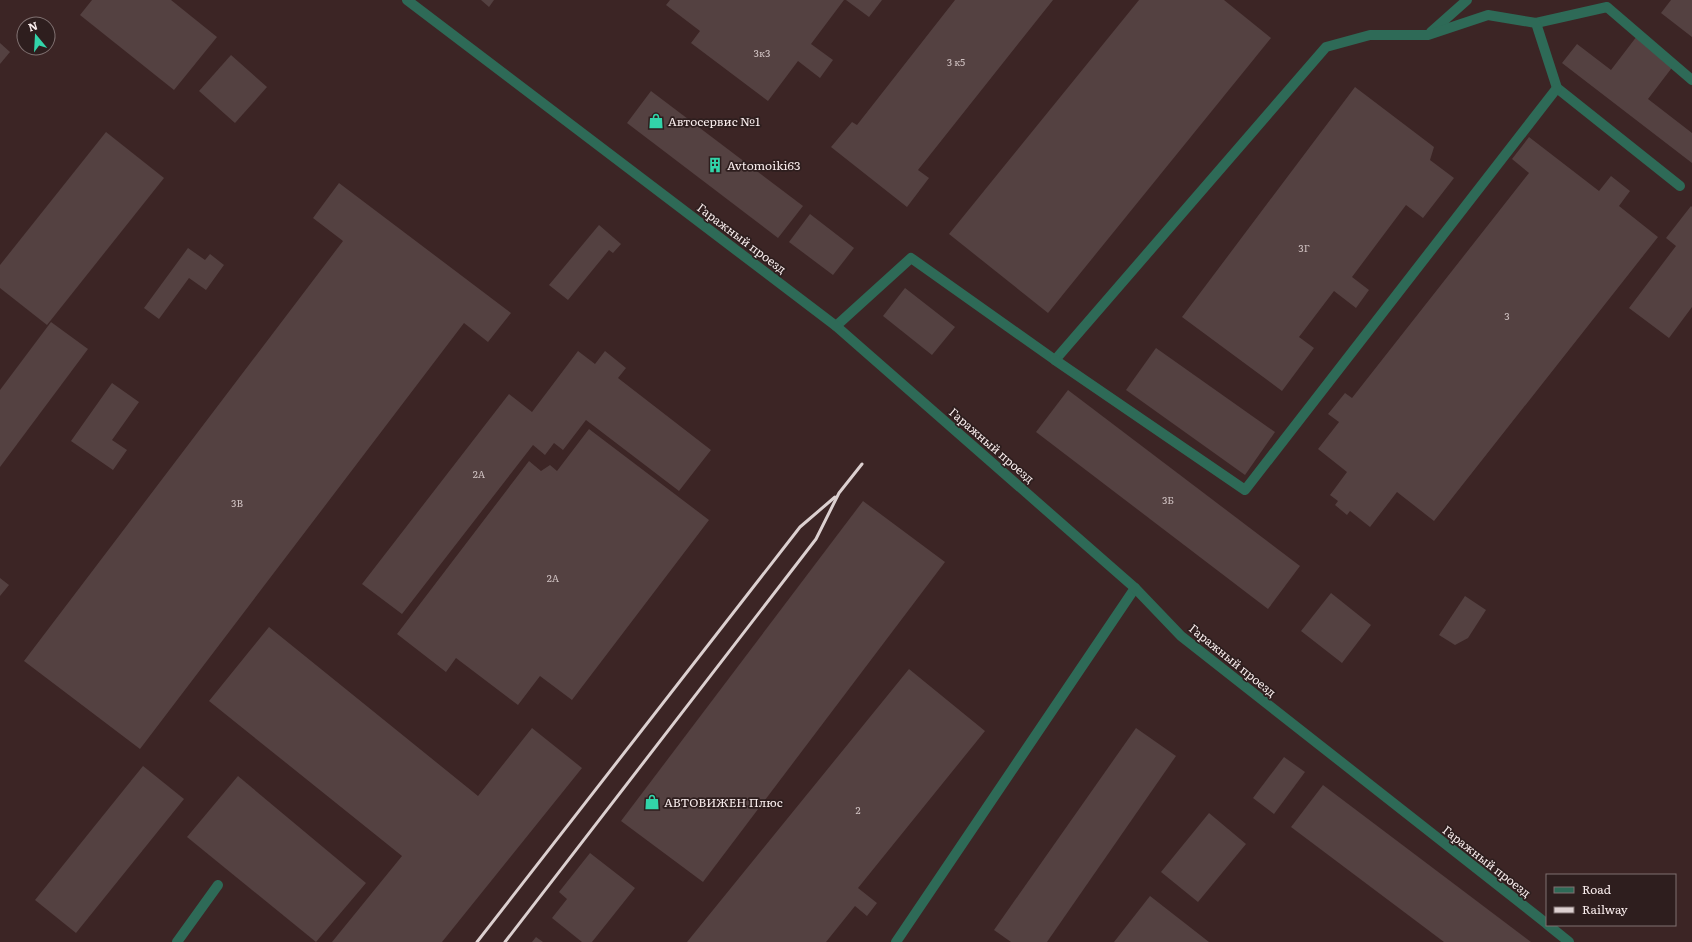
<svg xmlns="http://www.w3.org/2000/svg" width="1692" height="942" font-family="Literata,serif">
<rect width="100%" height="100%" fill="#2e1e1e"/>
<path fill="#3c2525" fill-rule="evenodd" d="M0,0h1692v942h-1692zM24,24h24v24h-24zM1547,875h128v50h-128z"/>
<g fill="#544141">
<polygon points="92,0 171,0 217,37 174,90 80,15"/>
<polygon points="481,0 494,0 489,7"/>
<polygon points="670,0 844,0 811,44 833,60 820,78 798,61 768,101 691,43 700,31 666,5"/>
<polygon points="846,0 882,0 869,17"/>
<polygon points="955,0 1053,0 918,170 929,178 907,207 831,147 852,122 857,125"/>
<polygon points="1139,0 1224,0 1271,38 1048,313 949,234"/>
<polygon points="1671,0 1692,0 1692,37 1661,13"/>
<polygon points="1637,36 1674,65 1648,99 1692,133 1692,163 1562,63 1577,44 1611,70"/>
<polygon points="0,43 10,52 0,64"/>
<polygon points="231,55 267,87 235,123 199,91"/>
<polygon points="1355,87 1434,147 1430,160 1454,178 1423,218 1406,205 1352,277 1369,290 1356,308 1334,291 1299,337 1314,348 1282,391 1182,317"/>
<polygon points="651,91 803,206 778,238 627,123"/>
<polygon points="106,132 164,178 47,325 0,288 0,265"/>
<polygon points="1529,137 1599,191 1611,176 1630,191 1619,206 1658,237 1434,521 1397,492 1370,527 1350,511 1347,515 1335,505 1338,501 1330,495 1347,472 1318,449 1339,422 1328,414 1345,393 1352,398 1529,173 1512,159"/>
<polygon points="339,183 511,313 488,342 464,323 140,749 24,661 343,241 313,218"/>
<polygon points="1691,206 1692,207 1692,307 1669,338 1629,308 1676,246 1666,238"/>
<polygon points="810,214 854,248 833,275 789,242"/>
<polygon points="599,225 621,244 613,253 609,250 568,300 549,285"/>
<polygon points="188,248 205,260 210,254 224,265 206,290 189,278 159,319 144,308"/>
<polygon points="905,288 955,327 932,355 883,316"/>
<polygon points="51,322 88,349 0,467 0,390"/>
<polygon points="1156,348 1275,432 1245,475 1126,390"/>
<polygon points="578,351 595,364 605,351 626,368 618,378 711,450 679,491 586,420 563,450 554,443 545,455 533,445 402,614 362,584 509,394 532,412"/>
<polygon points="112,383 139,402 112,440 127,450 113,470 71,441"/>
<polygon points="1068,390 1300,566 1268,609 1036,432"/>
<polygon points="589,429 709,520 572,700 540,676 518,705 456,658 446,672 397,634 529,461 541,471 550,465 557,471"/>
<polygon points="863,501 945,562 703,882 621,821"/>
<polygon points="0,578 9,585 0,596"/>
<polygon points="1331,593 1371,625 1342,663 1301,631"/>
<polygon points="1465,596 1486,610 1468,638 1455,645 1439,635"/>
<polygon points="269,627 478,796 532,728 582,768 442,942 332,942 402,856 209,701"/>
<polygon points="909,669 985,731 858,888 877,903 867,916 855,906 826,942 687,942"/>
<polygon points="1136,728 1176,756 1047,942 1011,942 994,930"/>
<polygon points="1284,757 1305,772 1274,814 1253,798"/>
<polygon points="143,766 184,799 76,933 35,900"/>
<polygon points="238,776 366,883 316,942 187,837"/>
<polygon points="1323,785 1531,942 1444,942 1291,827"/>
<polygon points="1209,813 1246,844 1198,902 1161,872"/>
<polygon points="590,853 635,888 592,942 582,942 552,918 567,899 559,892"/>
<polygon points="1150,896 1209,942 1114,942"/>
<polygon points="536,937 543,942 532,942"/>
</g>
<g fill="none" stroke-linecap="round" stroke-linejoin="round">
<g stroke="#2e6a57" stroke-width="10">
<polyline points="1536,23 1607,7 1692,80"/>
<polyline points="1431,32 1467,0"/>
<polyline points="836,326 911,258 1055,360 1326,47 1370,35 1428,35 1488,15 1536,23 1557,88 1680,186"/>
<polyline points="1055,360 1245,490 1557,88"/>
<polyline points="896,942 1135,588"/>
</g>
<g stroke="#2e6a57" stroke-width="10">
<polyline points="407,0 836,326 1135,588 1181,636 1547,924"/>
<polyline points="1548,925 1569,942"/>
<polyline points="177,942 218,885"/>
</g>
<g stroke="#dcd0d0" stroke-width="3">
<polyline points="477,942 800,527 835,497"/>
<polyline points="505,942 816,539 839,493 862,464"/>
</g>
</g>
<defs>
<g id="shop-bare" transform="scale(1.2)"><path d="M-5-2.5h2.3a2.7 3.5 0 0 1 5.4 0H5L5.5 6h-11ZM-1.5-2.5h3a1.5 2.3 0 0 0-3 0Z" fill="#32d4a9" stroke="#2e1e1e" stroke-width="2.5" paint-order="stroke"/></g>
<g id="building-bare" transform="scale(1.2)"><path d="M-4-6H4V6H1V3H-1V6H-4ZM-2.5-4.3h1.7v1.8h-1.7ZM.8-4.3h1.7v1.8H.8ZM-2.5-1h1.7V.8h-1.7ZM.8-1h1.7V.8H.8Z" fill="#32d4a9" stroke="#2e1e1e" stroke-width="2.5" paint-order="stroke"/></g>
</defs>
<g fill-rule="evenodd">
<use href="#shop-bare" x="656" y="121"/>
<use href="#building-bare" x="715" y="165"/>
<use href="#shop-bare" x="652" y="802"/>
</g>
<g text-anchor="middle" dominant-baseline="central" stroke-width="3.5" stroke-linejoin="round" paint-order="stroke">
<g font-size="10" fill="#cfc1c1">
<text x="762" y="52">3к3</text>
<text x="956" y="61">3 к5</text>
<text x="1304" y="247">3Г</text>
<text x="1507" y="315">3</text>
<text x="479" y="473">2А</text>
<text x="1168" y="499">3Б</text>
<text x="237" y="502">3В</text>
<text x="553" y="577">2А</text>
<text x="858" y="809">2</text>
</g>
<g font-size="12" fill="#f8ecec" stroke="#2e1e1e" text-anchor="start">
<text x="668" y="121">Автосервис №1</text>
<text x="727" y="165">Avtomoiki63</text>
<text x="664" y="802">АВТОВИЖЕН Плюс</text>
</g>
<g font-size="12" fill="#f8ecec" stroke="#2e1e1e">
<text transform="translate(742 238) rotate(37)">Гаражный проезд</text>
<text transform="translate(992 445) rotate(41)">Гаражный проезд</text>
<text transform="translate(1233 660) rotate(39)">Гаражный проезд</text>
<text transform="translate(1487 861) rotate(38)">Гаражный проезд</text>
</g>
</g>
<rect x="1546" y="874" width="130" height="52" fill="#2e1e1e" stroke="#7f7070"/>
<rect x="1554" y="887" width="20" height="6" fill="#2e6a57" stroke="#7f7070"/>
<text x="1582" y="894" font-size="12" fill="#f8ecec">Road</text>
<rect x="1554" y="907" width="20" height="6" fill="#dcd0d0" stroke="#7f7070"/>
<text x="1582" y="914" font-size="12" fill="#f8ecec">Railway</text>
<g transform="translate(36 36) rotate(342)"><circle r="19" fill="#2e1e1e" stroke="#7f7070"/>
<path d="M0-3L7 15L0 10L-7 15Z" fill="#32d4a9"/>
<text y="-6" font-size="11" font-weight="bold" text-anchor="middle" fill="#f8ecec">N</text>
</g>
</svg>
